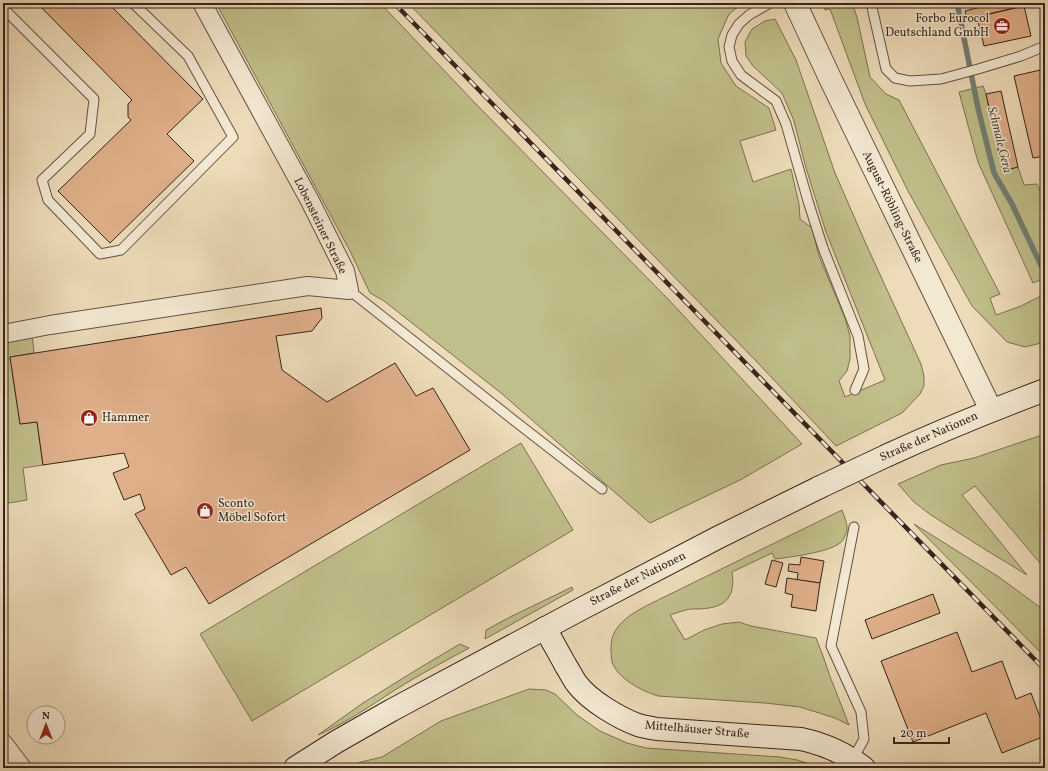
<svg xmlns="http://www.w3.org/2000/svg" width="1048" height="771" font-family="Vollkorn,serif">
<rect width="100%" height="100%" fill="#eddbb9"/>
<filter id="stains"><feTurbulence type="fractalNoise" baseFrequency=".005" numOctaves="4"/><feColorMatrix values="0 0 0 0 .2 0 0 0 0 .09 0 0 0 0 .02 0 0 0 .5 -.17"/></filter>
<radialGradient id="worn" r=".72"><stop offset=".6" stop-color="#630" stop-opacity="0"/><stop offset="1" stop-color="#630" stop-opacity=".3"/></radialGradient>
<g fill="#c0be8a" stroke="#7c7153">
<polygon points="216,3 380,3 476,104 669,300 802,444 742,479 650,523 501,393 384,301 370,293 350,251"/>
<polygon points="408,3 743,3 729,14 718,39 721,63 736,86 769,108 776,130 740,141 753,182 791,169 799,204 800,219 812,228 819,256 845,318 850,336 850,359 847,371 839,381 845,397 885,380 826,232 806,168 794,121 782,93 753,66 746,56 745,42 752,29 765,21 775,19 796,60 835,173 866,244 921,364 924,376 924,386 920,394 902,413 836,446 757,362"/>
<polygon points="822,3 852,3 857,17 870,77 886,94 899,100 1000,294 990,298 996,315 1021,306 1045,294 1045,342 1025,347 1007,342 972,306 908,191 865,104 830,9 825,10"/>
<polygon points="983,86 986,94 1003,170 1018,167 1024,185 1037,184 1045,200 1045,278 1033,283 978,162 959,92"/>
<polygon points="32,334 34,353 10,357 20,424 37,422 43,465 23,468 27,500 3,504 3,340"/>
<polygon points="1045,434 1045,569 975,486 962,495 1027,575 986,550 931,515 914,502 898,484 941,465 974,458"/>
<polygon points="521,443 573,530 252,721 200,634"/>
<path d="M842,510c2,6 6,14 5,21 -1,2 -3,7 -4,9 -8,12 -53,17 -68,19l-3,-6 -40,19c3,19 -2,33 -23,36 -6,1 -12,1 -18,1 -7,1 -15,4 -21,6l15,25 19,-10 18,-6 17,-2 12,4 65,12 7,18 8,23 18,46 -14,-7 -35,-11 -35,-4 -107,-7c-16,-5 -40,-17 -46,-34 -1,-5 -1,-10 -1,-15 0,-7 2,-14 7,-20 9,-12 24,-19 38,-26z"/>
<polygon points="914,524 999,577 1045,611 1045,657"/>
<polygon points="572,587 573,590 485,639 486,630 510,617"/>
<path d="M460,644l9,4c-20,11 -41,22 -61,34 -30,18 -57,39 -90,53l45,-32 58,-36z"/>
<polygon points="529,689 546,690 555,694 577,715 600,731 627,743 646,748 780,757 797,760 823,768 346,768 361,762 382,757 441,721"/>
</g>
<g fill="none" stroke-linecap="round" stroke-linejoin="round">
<polyline stroke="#727f75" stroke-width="5.5" points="957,3 978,108 994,173 1012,204 1045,274"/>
</g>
<g fill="#dfaf89" stroke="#37241c">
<polygon points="37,3 108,3 203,99 167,134 194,161 110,243 58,191 131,120 128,117 128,104 132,100"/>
<polygon points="980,3 1023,3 1023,6 967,19 965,11 981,7"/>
<polygon points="1024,6 1031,36 984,46 977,17"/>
<polygon points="1045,69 1045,156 1033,158 1014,76"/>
<polygon points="1001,91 1018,167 1003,171 986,94"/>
<polygon points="321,308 322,318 312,331 276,336 282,370 327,402 395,363 416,396 433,388 470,450 209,604 186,567 171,575 135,514 145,509 140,494 124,500 113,473 129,467 124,453 43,465 37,422 20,424 10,357"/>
<polygon points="801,557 824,561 820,583 797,580 798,573 788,571 789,564 800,565"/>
<polygon points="772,560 783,563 776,587 765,584"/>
<polygon points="787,578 820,583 816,611 791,607 793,595 785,593"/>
<polygon points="933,594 940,613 872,639 865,620"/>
<polygon points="957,632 972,672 1002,661 1016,699 1031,693 1045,730 1045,736 1002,753 986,713 913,742 881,661"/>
</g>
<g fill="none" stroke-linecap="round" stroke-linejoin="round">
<g stroke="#645243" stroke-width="11">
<g id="service">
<polyline points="770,3 749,15 739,24 732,35 729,47 732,61 741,75 776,101 786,124 808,201 823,248 858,336 864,369 855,390"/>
<polyline points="871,3 886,69 895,78 910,81 941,79 978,69 1021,56 1045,46"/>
<polyline points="3,8 94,99 90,134 42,180 48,200 100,254 121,250 233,137 188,56 133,3"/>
<polyline points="349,290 516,422 602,489"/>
<polyline points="853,759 864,739 861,712 831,646 854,527"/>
</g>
</g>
<g stroke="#645243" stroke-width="20">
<g id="minor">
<polyline points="3,334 50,325 308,286 349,290 345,271 310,201 202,3"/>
<polyline points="3,743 22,768"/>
</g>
</g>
<g stroke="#645243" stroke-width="24">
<polyline id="tertiary" points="795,3 829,76 991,410"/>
</g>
<g stroke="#37241c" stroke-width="24">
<g id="secondary">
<path d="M888,455c52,-24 104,-45 157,-65"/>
<path d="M545,628c7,13 14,25 21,38 4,6 7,13 11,18 13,17 42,34 61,41 6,2 13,3 19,4l144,10c23,5 44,14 63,29"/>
<polyline points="295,768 336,742 392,710 581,609 717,538 820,487"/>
</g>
</g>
<use href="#service" stroke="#f3e8d2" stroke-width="9"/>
<use href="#minor" stroke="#f3e8d2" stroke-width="18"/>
<use href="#tertiary" stroke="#f3e8d2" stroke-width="22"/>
<use href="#secondary" stroke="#f3e8d2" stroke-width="22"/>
<g stroke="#37241c" stroke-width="4.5">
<polyline id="rail" points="394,3 1045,670"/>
</g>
<use href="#rail" stroke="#f3e8d2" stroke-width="3" stroke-dasharray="9" stroke-linecap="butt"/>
<g stroke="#37241c" stroke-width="24" stroke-linecap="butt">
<polyline id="secondary-bridge" points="820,487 888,455"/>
</g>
<use href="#secondary-bridge" stroke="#f3e8d2" stroke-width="22"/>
</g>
<defs>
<g id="office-disc" transform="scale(0.9)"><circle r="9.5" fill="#8f2418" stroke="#f3e8d2"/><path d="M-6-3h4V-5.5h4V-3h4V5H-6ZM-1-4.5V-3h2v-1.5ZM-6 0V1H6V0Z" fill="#fff"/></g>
<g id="shop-disc" transform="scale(0.9)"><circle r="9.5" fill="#8f2418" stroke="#f3e8d2"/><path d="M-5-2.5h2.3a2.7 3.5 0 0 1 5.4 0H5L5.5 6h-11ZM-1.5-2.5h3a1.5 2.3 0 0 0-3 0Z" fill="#fff"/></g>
</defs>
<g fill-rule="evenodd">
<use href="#office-disc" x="1002" y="26"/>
<use href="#shop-disc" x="89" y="418"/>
<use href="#shop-disc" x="205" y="511"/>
</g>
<g text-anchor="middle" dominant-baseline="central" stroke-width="3" stroke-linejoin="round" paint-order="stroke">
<g font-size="12" fill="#37241c" stroke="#f3e8d2" text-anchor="start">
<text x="989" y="19" text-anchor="end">Forbo Eurocol<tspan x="989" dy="14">Deutschland GmbH</tspan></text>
<text x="102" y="418">Hammer</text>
<text x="218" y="504">Sconto<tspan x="218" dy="14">Möbel Sofort</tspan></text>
</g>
<g font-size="12" fill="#37241c" stroke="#f3e8d2">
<text transform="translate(892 207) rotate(64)">August-Röbling-Straße</text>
<text transform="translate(320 226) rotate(64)">Lobensteiner Straße</text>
<text transform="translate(929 437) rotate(-24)">Straße der Nationen</text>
<text transform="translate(638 579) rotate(-27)">Straße der Nationen</text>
<text transform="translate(697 730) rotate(5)">Mittelhäuser Straße</text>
</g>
<g font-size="13" font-style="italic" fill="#545148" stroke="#f3e8d2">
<text transform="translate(999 140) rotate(76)">Schmale Gera</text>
</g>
</g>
<rect width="1048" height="771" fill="none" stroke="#eddbb9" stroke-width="16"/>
<rect x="4" y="4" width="1040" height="763" fill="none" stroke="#37241c" stroke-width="2"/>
<rect x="8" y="8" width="1032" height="755" fill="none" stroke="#37241c"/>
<g transform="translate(46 725)"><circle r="19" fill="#f3e8d2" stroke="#a89a89"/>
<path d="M0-3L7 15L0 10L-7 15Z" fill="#8f2418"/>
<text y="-6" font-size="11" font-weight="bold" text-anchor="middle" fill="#37241c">N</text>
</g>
<path d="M894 737v6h55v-6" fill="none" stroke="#37241c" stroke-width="2"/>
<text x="900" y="737" font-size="12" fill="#37241c" stroke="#f3e8d2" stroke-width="3" paint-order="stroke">20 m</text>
<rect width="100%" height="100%" filter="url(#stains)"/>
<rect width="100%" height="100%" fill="url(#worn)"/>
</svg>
